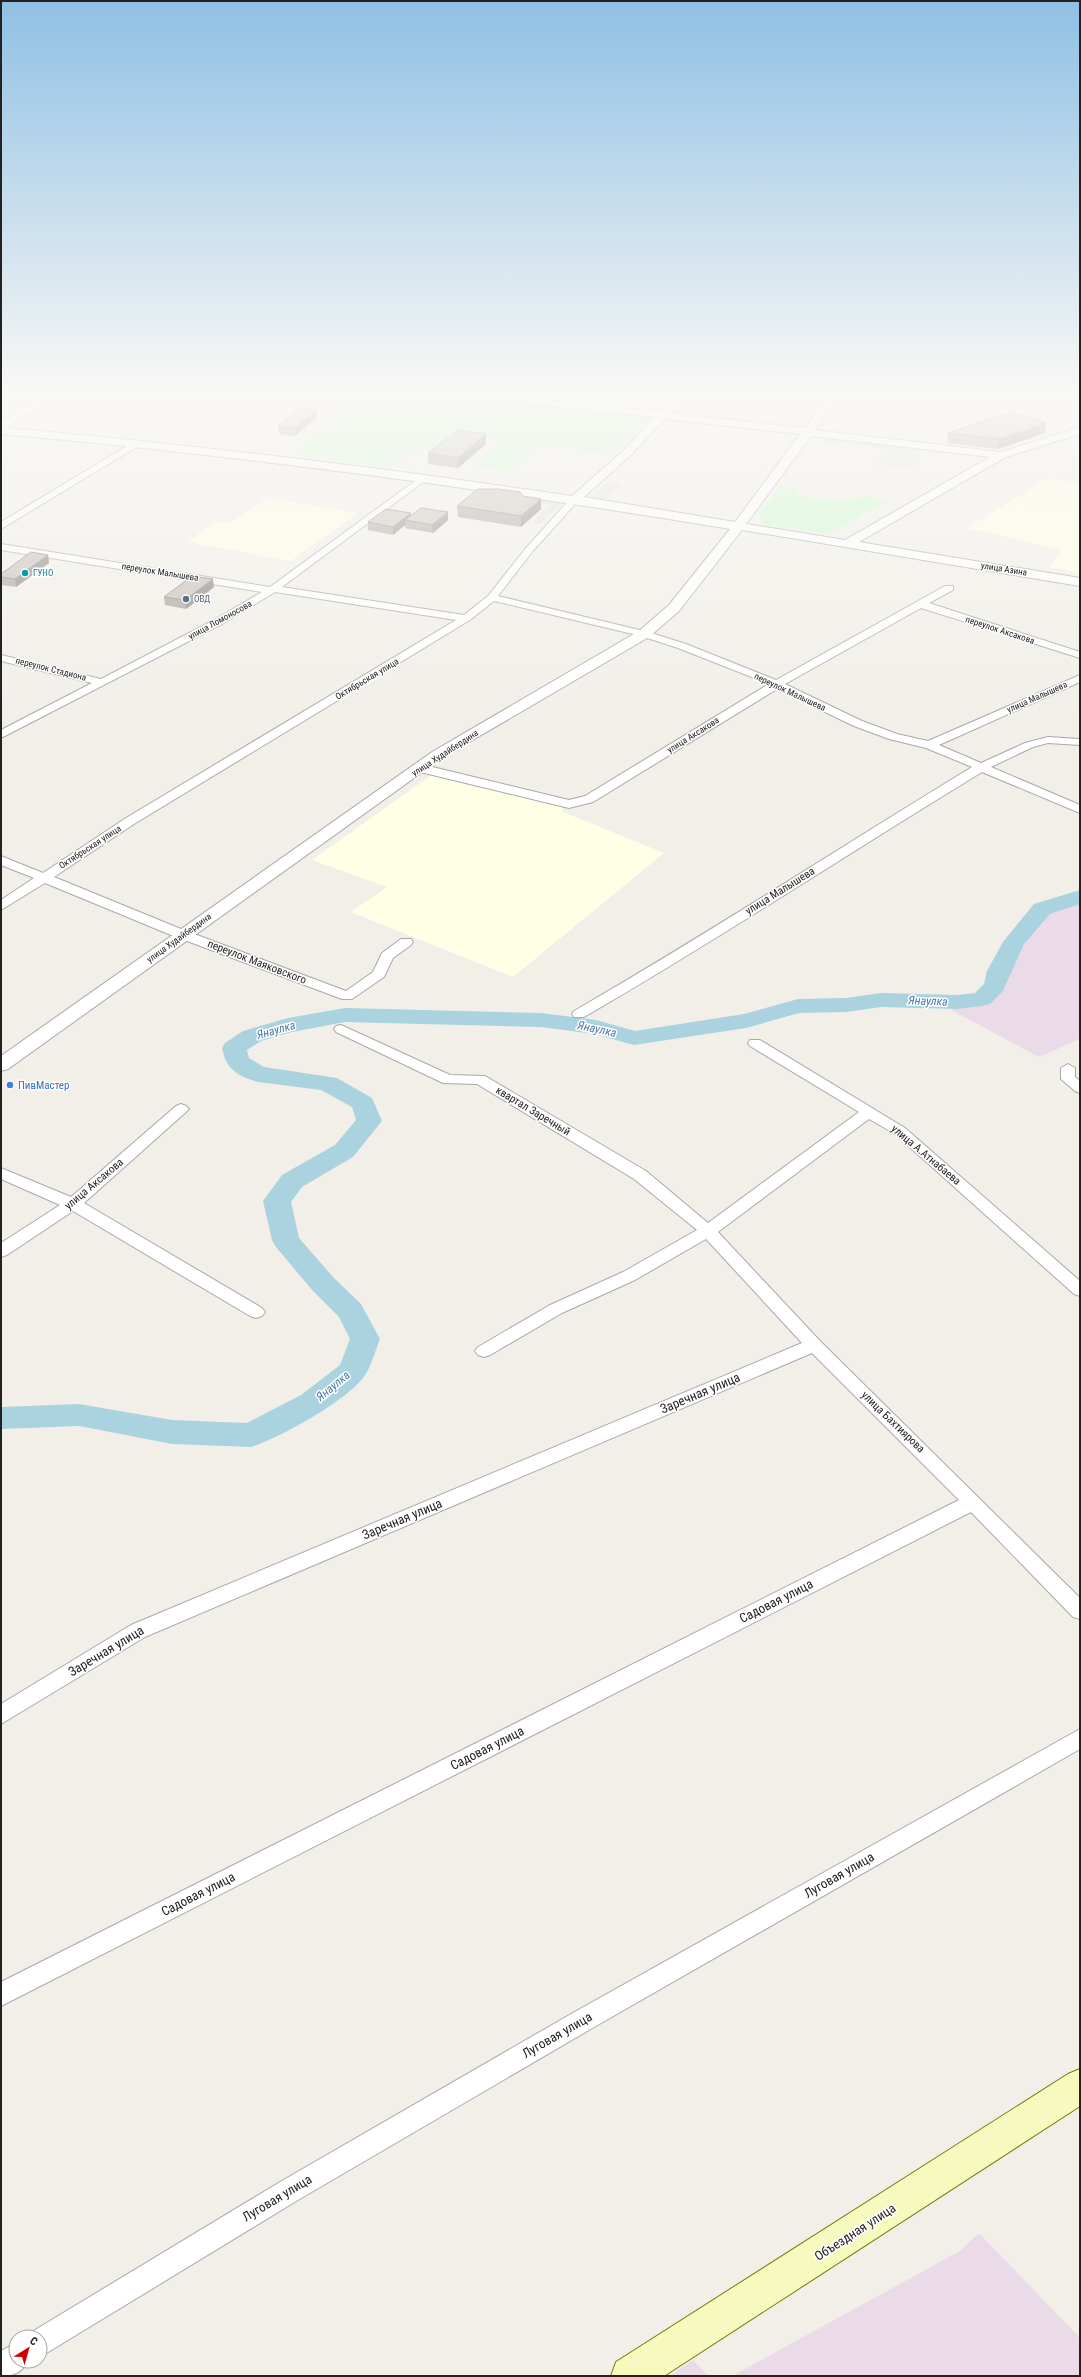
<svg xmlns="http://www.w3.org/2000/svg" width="1081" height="2377" font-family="'Roboto Condensed',sans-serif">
<rect width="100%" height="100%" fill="#f2efe9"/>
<g fill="#ebdbe8">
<polygon points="1080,897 1080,1039 1039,1057 951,1010 957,1002 982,999 995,987 999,971 1014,942 1042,909"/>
<polygon points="979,2233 1080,2338 1080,2376 732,2376 960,2251"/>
<polygon points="693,2360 708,2376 670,2376"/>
</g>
<g fill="#ffffe5">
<polygon points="541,392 668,392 652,411 535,398"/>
<polygon points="1048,478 1080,486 1080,573 1049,567 1062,550 967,528"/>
<polygon points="268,498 358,513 291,561 187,542 218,521 229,523"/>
<polygon points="437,771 562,806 563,812 664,853 513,977 351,912 387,887 312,860"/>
</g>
<g fill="#c8facc">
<polygon points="370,392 415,392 654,416 610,455 543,445 510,471 473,466 501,441 458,435 438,452 414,449 389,468 291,454"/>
<polygon points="781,486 799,488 795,495 837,501 866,496 888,501 829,534 766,525 758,514"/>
</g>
<g fill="#e2e2e2">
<polygon points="819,392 829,393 807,423 798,422"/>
<polygon points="1,395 32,400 1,415"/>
<polygon points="824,439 909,448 923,450 915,468 877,465 883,452 870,446 821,443"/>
<polygon points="607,483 621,485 604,500 591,498"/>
<polygon points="477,490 563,503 540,524 532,523 550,505 472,494"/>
</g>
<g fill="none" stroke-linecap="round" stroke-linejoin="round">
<path fill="#aad3df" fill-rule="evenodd" d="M1080,890v14l-30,10 -26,30 -21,47 -13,13 -8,2 -25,3 -76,-2 -35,5 -47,1 -53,15 -112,17 -40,-11 -53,-7 -196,-5 -53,10 -31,9 -14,9 2,8 15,9 73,11 35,20 10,23 -29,36 -51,30 -11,15 8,36 34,39 28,27 19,35c-5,12 -9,29 -17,39 -19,24 -83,60 -112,69l-79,-3 -93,-18 -78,3v-22l78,-3 93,16 75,3 54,-28 39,-30 10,-26 -11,-22 -26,-26 -37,-44 -4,-7 -9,-39 19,-26 53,-30 21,-25 -4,-13 -31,-17 -63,-8c-21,-6 -32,-13 -36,-34l3,-5 18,-12 45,-13 57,-10 196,5 55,7 39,11 109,-17 54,-15 48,-1 35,-5 76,2 18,-2 9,-9 3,-13 16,-29 31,-38z"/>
<g stroke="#a9a9a9" stroke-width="2">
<g id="minor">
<polygon points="137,440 141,443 140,445 1,529 1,522"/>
<path d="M423,475l4,3 -1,2 -144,107 182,28 24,-19 38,-48 45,-50h6v4l-45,50 -34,44 150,36 38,12 90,36 169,-94h8v4l-24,13 151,49v6l-159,-50 -136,76 77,37 35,13 31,7 152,-66v7l-141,63 42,18 44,-20 23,-6 32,2v6l-32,-2 -15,4 -42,20 89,38v8l-98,-41c-133,81 -263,167 -398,245h-10l-2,-3 2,-3c135,-78 265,-163 398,-244l-46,-19 -37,-9 -35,-13 -77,-37 -184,113 -24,6 -153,-37 -2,-3 2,-3 4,-1 149,36 16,-4 184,-112 -91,-36 -37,-12 -147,-35 -24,19 -336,204 -80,53 127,52 165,62 27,-19 9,-19 19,-14h10l2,3 -2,3 -18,13 -9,19 -32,22h-10l-171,-64 -126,-52 -44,27v-10l33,-22 -33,-13v-9l42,17 83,-55 330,-198 -181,-28 -53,32 -221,114v-8l91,-47 -91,-22v-6l100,24 113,-59 48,-28 -261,-42v-6l269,43z"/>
<polygon points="341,1025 450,1075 485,1076 646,1171 708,1223 859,1112 750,1046 748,1043 750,1040 760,1040 905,1128 1080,1281 1080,1296 1074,1294 895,1134 869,1119 718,1232 820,1341 1080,1598 1080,1619 1073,1617 971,1512 1,2006 1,1982 959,1500 812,1353 145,1637 1,1724 1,1704 131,1625 802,1343 706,1239 635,1280 562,1313 490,1355 484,1357 478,1355 475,1351 478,1347 550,1305 623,1272 697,1230 634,1179 477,1084 443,1083 336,1032 334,1029 336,1026"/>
<polygon points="1068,1064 1075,1068 1075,1077 1080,1081 1080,1093 1075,1091 1061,1079 1061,1068"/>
<polygon points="181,1104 186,1106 189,1109 186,1112 84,1203 262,1308 265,1312 262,1316 256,1318 250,1316 73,1211 7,1255 1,1257 1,1243 60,1205 1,1179 1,1168 71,1197 176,1106"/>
<polygon points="1080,1729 1080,1749 589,2030 298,2200 40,2357 40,2337 29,2337 30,2333 280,2182 571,2014"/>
<path d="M16,2343v18h12c-5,11 -15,15 -27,15v-25z"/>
</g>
</g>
<g stroke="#a9a9a9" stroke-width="2">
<path id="tertiary" d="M49,392h13l-55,36c189,17 377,40 565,68l52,-46 30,-33 -217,-22 -5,-3h38l190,19 18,-19h11l-18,21 134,15 26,-36h11l-27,38 186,22 79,-25v7l-74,23 -147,85 221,36v8l-338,-56 -63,81 -30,26 -207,121 -434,311 -7,2v-15l431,-304 207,-121 30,-26 61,-76c-242,-40 -484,-73 -729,-95v-12zM665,419l135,15 -65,88 -151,-25 48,-43zM811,436l179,21 -145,83 -99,-16z"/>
</g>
<g stroke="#707d05" stroke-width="2">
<polygon id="secondary" points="1080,2069 1080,2106 664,2376 611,2376 616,2362 1068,2074"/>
</g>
<use href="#minor" fill="#fff" fill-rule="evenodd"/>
<use href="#tertiary" fill="#fff" fill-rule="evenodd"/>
<use href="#secondary" fill="#f7fabf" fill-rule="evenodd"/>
</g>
<g fill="#aba49e">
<polygon points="317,410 317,417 295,436 279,434 278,426"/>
<polygon points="948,433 1045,433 998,449 947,443"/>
<polygon points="486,444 458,468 428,464 428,453"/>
<polygon points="457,506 541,509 521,527 458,517"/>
<polygon points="411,513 411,516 448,520 433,533 405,528 405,525 393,535 368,530 368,522"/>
<polygon points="48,555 49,563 16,587 1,585 1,574"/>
<polygon points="214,587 186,609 165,605 164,597"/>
</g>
<g fill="#8b8681">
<polygon points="317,410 317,417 295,436 295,428"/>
<polygon points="1046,423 1045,433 998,449 1000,439"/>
<polygon points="486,434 486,444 458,468 458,458"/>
<polygon points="541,499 541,509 521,527 521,516"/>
<polygon points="448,512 448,520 433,533 432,525"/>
<polygon points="411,513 411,521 405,520 405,525 393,535 393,527"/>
<polygon points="48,555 49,563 16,587 15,579"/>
<polygon points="213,579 214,587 186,609 185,600"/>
</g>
<g fill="#c7bfb8" stroke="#8b8681">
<polygon points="300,408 317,410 295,428 278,426"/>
<polygon points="1011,412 1046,423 1000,439 948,433"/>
<polygon points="458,430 486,434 458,458 428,453"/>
<polygon points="478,489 498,489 520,492 523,496 541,499 521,516 457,506"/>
<polygon points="421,508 448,512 432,525 405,520"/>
<polygon points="386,509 411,513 393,527 368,522"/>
<polygon points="31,552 48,555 15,579 1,577 1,574"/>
<polygon points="192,576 213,579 185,600 164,597"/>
</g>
<linearGradient id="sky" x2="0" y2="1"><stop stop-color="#8fc0e4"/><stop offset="0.54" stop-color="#f9f8f5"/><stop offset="1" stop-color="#f9f8f5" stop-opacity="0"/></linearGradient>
<rect width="1081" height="725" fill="url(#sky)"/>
<circle fill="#0f9aa8" stroke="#fff" stroke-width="1.5" cx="25" cy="573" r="4"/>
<circle fill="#5c6f8a" stroke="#fff" stroke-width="1.5" cx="186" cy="599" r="4"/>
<circle fill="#3f7fe0" stroke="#fff" stroke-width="1.5" cx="10" cy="1085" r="4"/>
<g text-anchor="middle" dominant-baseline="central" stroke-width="3" stroke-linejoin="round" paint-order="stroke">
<g font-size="9" fill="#222" stroke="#fff">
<text transform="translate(1004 569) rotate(9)">улица Азина</text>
<text transform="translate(160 572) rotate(9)">переулок Малышева</text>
<text transform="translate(220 620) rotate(-29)">улица Ломоносова</text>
<text transform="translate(1000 630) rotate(18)">переулок Аксакова</text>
<text transform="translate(51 669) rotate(14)">переулок Стадиона</text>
<text transform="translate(367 679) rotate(-31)">Октябрьская улица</text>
<text transform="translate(790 692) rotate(25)">переулок Малышева</text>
<text transform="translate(1037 697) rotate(-24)">улица Малышева</text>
<text transform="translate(693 735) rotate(-32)">улица Аксакова</text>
<text transform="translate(445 753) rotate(-33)">улица Худайбердина</text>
<text transform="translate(90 847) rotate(-33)">Октябрьская улица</text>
<text transform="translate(179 938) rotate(-36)">улица Худайбердина</text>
</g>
<g font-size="9" fill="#0d838f" stroke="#fff" text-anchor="start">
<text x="33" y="573">ГУНО</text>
</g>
<g font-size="9" fill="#4e5e75" stroke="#fff" text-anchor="start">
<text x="194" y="599">ОВД</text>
</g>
<g font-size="11" fill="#222" stroke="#fff">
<text transform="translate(780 891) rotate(-32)">улица Малышева</text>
<text transform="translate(257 962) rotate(21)">переулок Маяковского</text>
<text transform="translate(533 1111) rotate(31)">квартал Заречный</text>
<text transform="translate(926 1155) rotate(40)">улица А.Атнабаева</text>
<text transform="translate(94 1184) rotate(-40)">улица Аксакова</text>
<text transform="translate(893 1422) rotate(44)">улица Бахтиярова</text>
</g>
<g font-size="11" fill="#366cbe" stroke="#fff" text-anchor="start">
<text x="18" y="1085">ПивМастер</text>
</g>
<g font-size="12" font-style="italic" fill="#4a7aab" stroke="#fff">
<text transform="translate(928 1001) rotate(2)">Янаулка</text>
<text transform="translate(597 1029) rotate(12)">Янаулка</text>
<text transform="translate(276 1030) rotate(-16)">Янаулка</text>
<text transform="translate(333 1386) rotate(-40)">Янаулка</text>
</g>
<g font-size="13" fill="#222" stroke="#fff">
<text transform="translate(700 1393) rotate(-23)">Заречная улица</text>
<text transform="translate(402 1519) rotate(-23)">Заречная улица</text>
<text transform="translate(776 1601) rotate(-27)">Садовая улица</text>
<text transform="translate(106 1651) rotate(-31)">Заречная улица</text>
<text transform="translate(487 1748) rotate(-27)">Садовая улица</text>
<text transform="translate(839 1875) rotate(-30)">Луговая улица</text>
<text transform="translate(198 1894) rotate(-27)">Садовая улица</text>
<text transform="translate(557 2035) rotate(-30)">Луговая улица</text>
<text transform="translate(277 2198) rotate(-31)">Луговая улица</text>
<text transform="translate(855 2232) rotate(-33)">Объездная улица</text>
</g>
</g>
<rect width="1081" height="2377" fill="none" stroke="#222222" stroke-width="4"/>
<g transform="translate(28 2349) rotate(37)"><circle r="19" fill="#ffffff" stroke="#a7a7a7"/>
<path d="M0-3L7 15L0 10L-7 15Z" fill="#d40000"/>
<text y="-6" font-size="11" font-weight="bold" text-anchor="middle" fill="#222222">С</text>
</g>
</svg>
